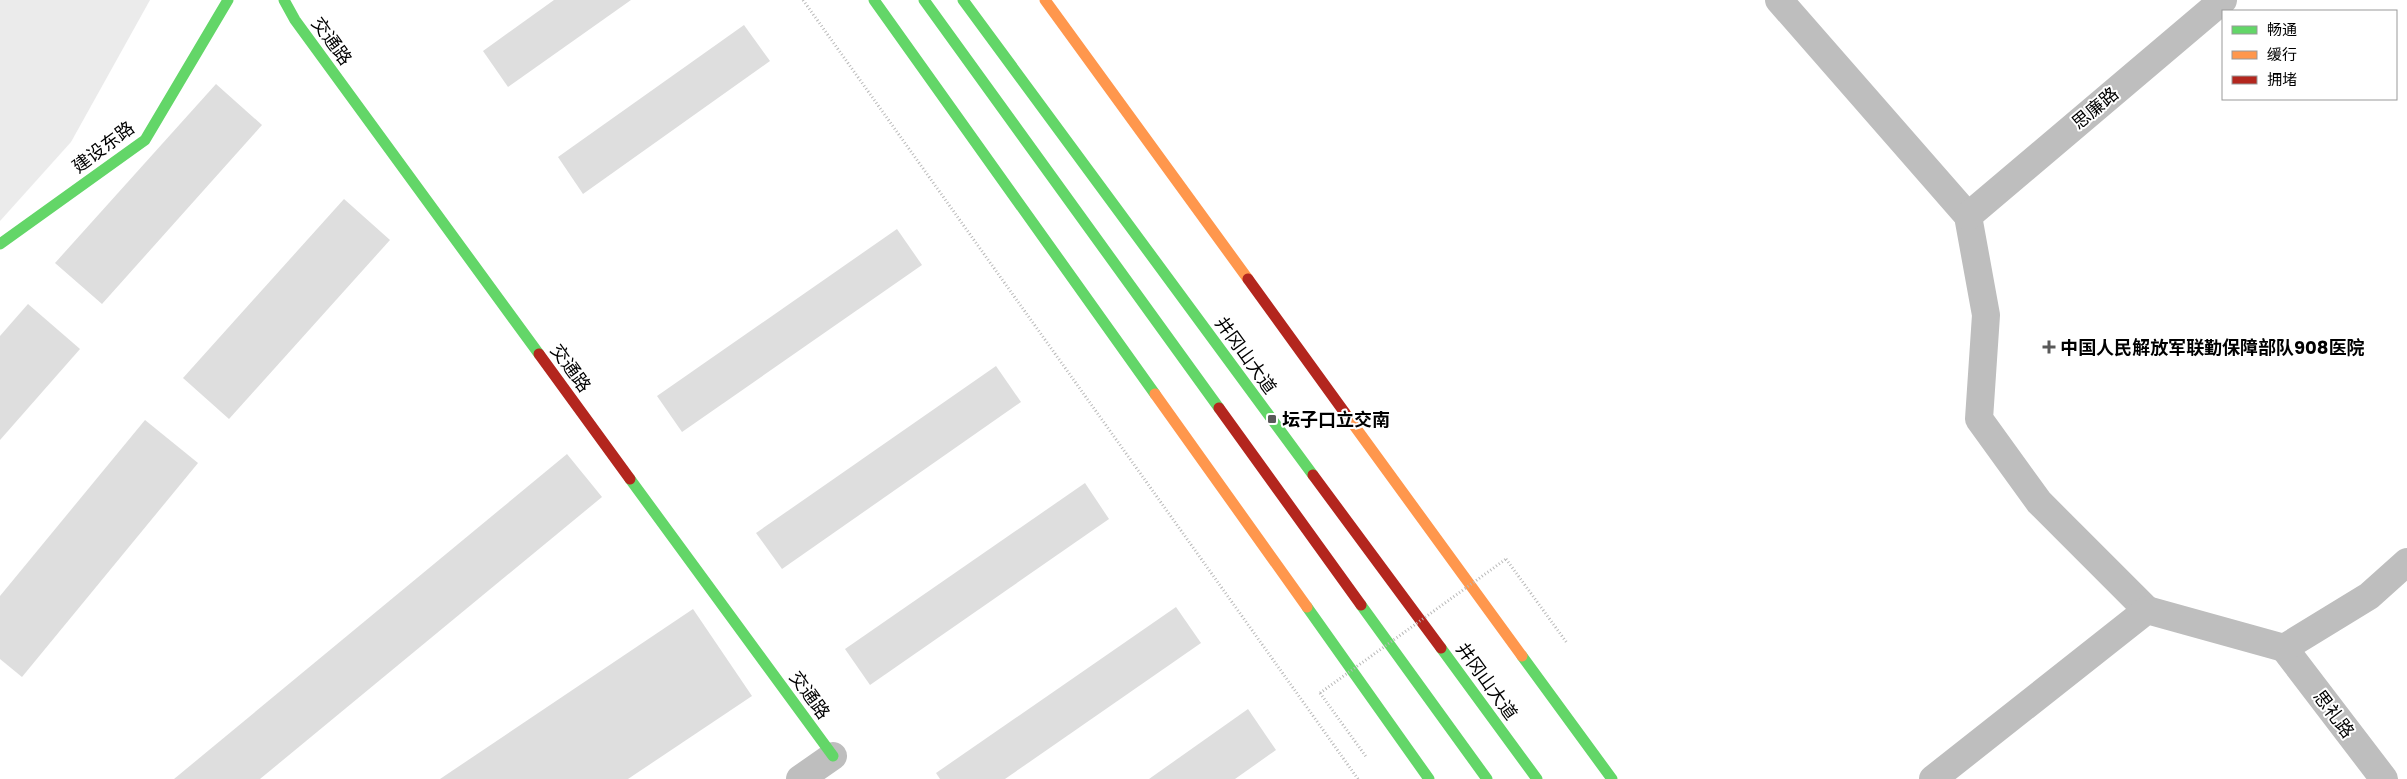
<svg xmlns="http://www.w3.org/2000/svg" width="2407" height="779" font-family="Poppins,'Noto Sans SC',sans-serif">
<rect width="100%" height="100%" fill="#fff"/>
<polygon fill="#ebebeb" points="0,0 150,0 71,142 0,221"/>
<g fill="#dedede">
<polygon points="554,0 631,0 508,87 483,51"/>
<polygon points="744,25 770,61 583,194 558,157"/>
<polygon points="216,84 262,125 102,304 55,263"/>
<polygon points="344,199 390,240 229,419 183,378"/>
<polygon points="897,229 922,265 682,432 657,396"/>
<polygon points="28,304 80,349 0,440 0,336"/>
<polygon points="996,366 1021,402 782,569 756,533"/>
<polygon points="145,420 198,463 22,677 0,659 0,596"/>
<polygon points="567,454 602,497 260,779 174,779"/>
<polygon points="1085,483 1109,519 870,685 845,649"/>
<polygon points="1176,607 1201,643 1005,779 940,779 936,773"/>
<polygon points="693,609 752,696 628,779 440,779"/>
<polygon points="1248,709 1276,750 1235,779 1149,779"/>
</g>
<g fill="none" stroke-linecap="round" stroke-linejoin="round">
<g stroke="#b9b9b9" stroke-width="3" stroke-dasharray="1 2.5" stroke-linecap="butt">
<polyline points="803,0 1358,779"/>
<polyline points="1506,559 1567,643"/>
<polyline points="1320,693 1367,758"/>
</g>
<g stroke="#bebebe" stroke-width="28">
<polyline points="1779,0 1968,216 1986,315 1979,419 2039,502 2147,610"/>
<polyline points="1968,216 2223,0"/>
<polyline points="2284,648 2384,779"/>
<polyline points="800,779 833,756"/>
<polyline points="1933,779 2147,610 2284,648 2369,596 2407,562"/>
</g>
<g stroke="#63d668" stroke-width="11">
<polyline points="284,0 295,20 539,354"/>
<polyline points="874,0 1155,394"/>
<polyline points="924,0 1219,408"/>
<polyline points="963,0 1313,475"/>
<polyline points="0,244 145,140 228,0"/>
<polyline points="630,479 833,756"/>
<polyline points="1361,605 1487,779"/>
<polyline points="1307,607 1429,779"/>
<polyline points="1441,648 1537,779"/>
<polyline points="1522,656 1612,779"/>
</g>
<g stroke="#ff974d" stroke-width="11">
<polyline points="1045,0 1248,279"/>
<polyline points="1155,394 1307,607"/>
<polyline points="1345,413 1522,656"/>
</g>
<g stroke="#b3261e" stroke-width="11">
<polyline points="1248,279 1345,413"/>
<polyline points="539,354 630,479"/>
<polyline points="1219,408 1361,605"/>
<polyline points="1313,475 1441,648"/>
</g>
<polyline stroke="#b9b9b9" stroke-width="3" stroke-dasharray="1 2.5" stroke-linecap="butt" points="1320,693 1506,559"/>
</g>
<g fill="#595959" stroke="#fff" stroke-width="2">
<path d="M2046.5 339.5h5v5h5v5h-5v5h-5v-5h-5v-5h5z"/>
<rect x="1267" y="414" width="10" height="10" rx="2.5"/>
</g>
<g text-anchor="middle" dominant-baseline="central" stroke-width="4" stroke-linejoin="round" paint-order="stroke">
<g font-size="18" fill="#000" stroke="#fff">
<text transform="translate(332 41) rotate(54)">交通路</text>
<text transform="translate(2095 108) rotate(-40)">思廉路</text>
<text transform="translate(103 147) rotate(-37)">建设东路</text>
<text transform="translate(1246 355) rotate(54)">井冈山大道</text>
<text transform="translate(571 368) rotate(54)">交通路</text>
<text transform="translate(1487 681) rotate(54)">井冈山大道</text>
<text transform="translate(810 695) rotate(54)">交通路</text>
<text transform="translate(2334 714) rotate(53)">思礼路</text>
</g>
<g font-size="18" font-weight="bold" fill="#000" stroke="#fff" text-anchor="start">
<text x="2060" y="347">中国人民解放军联勤保障部队908医院</text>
<text x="1282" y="419">坛子口立交南</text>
</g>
</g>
<rect x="2222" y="10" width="175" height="90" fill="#ffffff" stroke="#999999"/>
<rect x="2232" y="26" width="25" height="8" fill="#63d668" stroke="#999999"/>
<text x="2267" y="35" font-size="15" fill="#000000">畅通</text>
<rect x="2232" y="51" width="25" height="8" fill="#ff974d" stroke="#999999"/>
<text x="2267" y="60" font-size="15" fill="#000000">缓行</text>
<rect x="2232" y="76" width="25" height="8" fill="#b3261e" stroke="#999999"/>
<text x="2267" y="85" font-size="15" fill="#000000">拥堵</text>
</svg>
